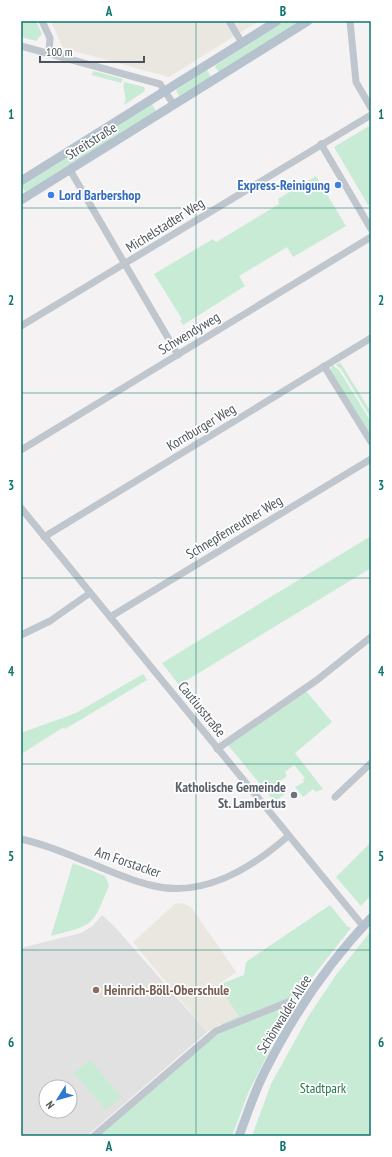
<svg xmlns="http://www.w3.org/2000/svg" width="392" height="1157" font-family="'PT Sans Narrow',sans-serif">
<rect width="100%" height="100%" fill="#f4f2f2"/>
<g fill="#eae7e0">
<polygon points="51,21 259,21 169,77 63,48"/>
<polygon points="182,903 191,907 236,972 218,985 240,1016 221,1024 207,1032 133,942 175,904"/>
</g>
<path fill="#e2e1e1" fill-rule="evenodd" d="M102,915l13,12 92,105 -120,104h-66v-188l60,-15 12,-7zM46,1087h24v24h-24z"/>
<g fill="#c7ebd4">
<polygon points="21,21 36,21 42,34 36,41 21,37"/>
<polygon points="285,21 301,21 219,72 215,67 216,65"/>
<polygon points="207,70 211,77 179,96 176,90"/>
<polygon points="93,71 123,79 121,83 92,75"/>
<path d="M124,82l20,5 1,4 -21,14c4,-9 -2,-15 0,-23z"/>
<polygon points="152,104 156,111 25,192 22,186"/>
<polygon points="371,125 371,210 334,147"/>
<polygon points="316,176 346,226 293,257 287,247 239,276 245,286 183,325 180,320 182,319 154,274 213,239 216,242 218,241 279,204 278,199"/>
<polygon points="340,362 371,412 371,418 341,369 336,365"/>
<polygon points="332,365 339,370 371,422 371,438 330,371"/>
<polygon points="371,536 371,568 179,685 162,663"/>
<polygon points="143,674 147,680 65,729 64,727 21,754 21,733 76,713"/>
<polygon points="306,691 332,722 295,753 323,789 316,792 313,789 303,797 295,787 304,782 303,780 305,778 294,765 285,772 287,776 279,782 286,793 275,802 228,745"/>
<polygon points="371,842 371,895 361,906 336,877"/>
<path d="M73,863l32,13 4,9c-16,41 -15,40 -58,51z"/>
<polygon points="330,905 347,926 351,928 292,1003 283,1025 249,1091 232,1136 99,1136 207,1042 224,1030 221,1024 239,1016 218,985 244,975 246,962"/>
<polygon points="371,931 371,1136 252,1136 271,1084 308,1017 336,975"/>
<polygon points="90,1060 121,1097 106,1110 74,1073"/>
</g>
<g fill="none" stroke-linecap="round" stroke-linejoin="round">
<g stroke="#c0c6cd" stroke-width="7">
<polyline points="42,21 50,38 49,53"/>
<polyline points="229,21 242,43"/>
<polyline points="350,21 356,82 371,108"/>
<polyline points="21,46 160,84 174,105"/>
<polyline points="321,144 371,229"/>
<polyline points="70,170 178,355"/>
<polyline points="21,326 371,115"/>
<polyline points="324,366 371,442"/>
<polyline points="21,450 371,237"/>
<polyline points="21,508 363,926"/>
<polyline points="44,537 371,338"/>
<polyline points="110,617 371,459"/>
<polyline points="21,635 50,621 90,593"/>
<polyline points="217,749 317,680 371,637"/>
<polyline points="335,797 371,763"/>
<path d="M21,839c24,5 46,15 69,24 20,8 39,17 60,22 51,14 101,-16 138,-49"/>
<polyline points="94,1136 216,1031 288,1002 300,1011"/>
</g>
<g stroke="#b6c2cd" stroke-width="9">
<polyline points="21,181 277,21"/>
<polyline points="21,200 308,21"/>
<path d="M239,1136c8,-21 15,-43 25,-63 28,-56 64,-110 107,-155"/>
</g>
</g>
<path fill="none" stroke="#0f766e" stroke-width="1" stroke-opacity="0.55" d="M196,21v1115M21,208h350M21,393h350M21,578h350M21,764h350M21,950h350"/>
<g fill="#3f7fe0" stroke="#fff" stroke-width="1.5">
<circle cx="338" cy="185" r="4"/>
<circle cx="51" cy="195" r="4"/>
</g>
<circle fill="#6b7280" stroke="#fff" stroke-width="1.5" cx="294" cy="795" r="4"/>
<circle fill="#8d6e63" stroke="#fff" stroke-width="1.5" cx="96" cy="990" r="4"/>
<g text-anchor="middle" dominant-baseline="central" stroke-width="3.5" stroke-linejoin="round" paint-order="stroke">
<g font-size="14" fill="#4c555d" stroke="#fff">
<text transform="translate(91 141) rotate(-32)">Streitstraße</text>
<text transform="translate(165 225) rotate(-32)">Michelstadter Weg</text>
<text transform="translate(189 333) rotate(-31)">Schwendyweg</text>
<text transform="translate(201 427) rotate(-31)">Kornburger Weg</text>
<text transform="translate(234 527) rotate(-31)">Schnepfenreuther Weg</text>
<text transform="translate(202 709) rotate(51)">Cautiusstraße</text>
<text transform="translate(128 862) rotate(19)">Am Forstacker</text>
<text transform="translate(284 1014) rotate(-58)">Schönwalder Allee</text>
</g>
<g font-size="14" font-weight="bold" fill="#366cbe" stroke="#fff" text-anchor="end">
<text x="330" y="185">Express-Reinigung</text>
<text x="59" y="195" text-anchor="start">Lord Barbershop</text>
</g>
<g font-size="14" font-weight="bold" fill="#5b616d" stroke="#fff" text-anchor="end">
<text x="286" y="787">Katholische Gemeinde<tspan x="286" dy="16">St. Lambertus</tspan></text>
</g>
<g font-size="14" font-weight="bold" fill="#785e54" stroke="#fff" text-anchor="start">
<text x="104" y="990">Heinrich-Böll-Oberschule</text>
</g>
<g font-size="14" fill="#24784c" stroke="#fff">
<text x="323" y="1088">Stadtpark</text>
</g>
</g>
<rect width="392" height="1157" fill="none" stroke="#ffffff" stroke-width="44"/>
<g transform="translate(58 1099) rotate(233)"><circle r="19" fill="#ffffff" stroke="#b7bbbe"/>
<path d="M0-3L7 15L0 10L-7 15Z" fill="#3179d0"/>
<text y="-6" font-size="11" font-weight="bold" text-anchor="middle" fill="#4c555d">N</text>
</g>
<path d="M40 56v6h104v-6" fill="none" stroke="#4c555d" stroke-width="2"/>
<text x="46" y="56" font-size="12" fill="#4c555d" stroke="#ffffff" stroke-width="3" paint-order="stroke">100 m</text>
<rect x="22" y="22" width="348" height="1113" fill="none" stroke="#0f766e" stroke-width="1.5"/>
<g font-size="13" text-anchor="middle" font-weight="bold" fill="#0f766e">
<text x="109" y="16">A</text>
<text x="283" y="16">B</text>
<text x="11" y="119">1</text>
<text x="381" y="119">1</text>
<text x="11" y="305">2</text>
<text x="381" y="305">2</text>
<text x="11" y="490">3</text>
<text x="381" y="490">3</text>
<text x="11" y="676">4</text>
<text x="381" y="676">4</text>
<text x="11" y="861">5</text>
<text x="381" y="861">5</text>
<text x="11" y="1047">6</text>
<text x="381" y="1047">6</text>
<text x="109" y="1151">A</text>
<text x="283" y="1151">B</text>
</g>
</svg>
